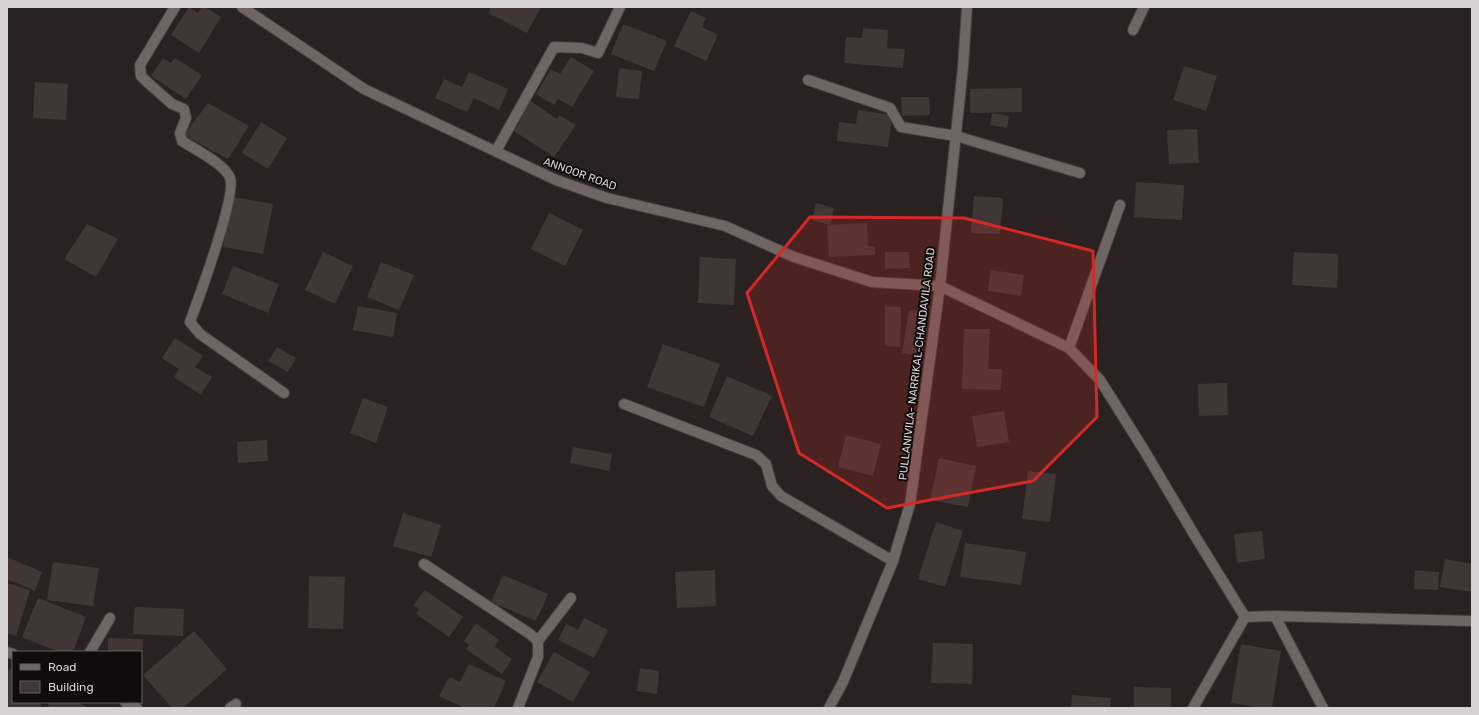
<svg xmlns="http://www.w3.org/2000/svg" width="1479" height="715" font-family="Rubik,sans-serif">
<rect width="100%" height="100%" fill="#2a2220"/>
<g fill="#403735">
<polygon points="189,7 198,13 202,7 205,7 221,17 199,53 171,35"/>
<polygon points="491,7 541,7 527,33 488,13"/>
<polygon points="691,11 706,18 702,27 718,35 706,61 674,46"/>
<polygon points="623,24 667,41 654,71 611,54"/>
<polygon points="863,28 888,30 887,48 905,49 903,68 844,63 846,37 862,38"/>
<polygon points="571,57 594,71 572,107 558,99 554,105 536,94 551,69 560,74"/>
<polygon points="163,58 171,63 175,58 202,75 186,99 151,76"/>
<polygon points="1184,66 1217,76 1206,111 1173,100"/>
<polygon points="619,68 642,71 639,99 616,97"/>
<polygon points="469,72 508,89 499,110 474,98 467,112 435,98 444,79 462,87"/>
<polygon points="35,82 68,84 66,120 33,118"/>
<polygon points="1022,88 1022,112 970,113 970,89"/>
<polygon points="901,97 929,97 930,115 902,116"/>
<polygon points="529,100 557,119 559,115 576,125 554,157 514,131 520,122 516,119"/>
<polygon points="208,103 249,126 228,159 184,135"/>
<polygon points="858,110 892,115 888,147 837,141 839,122 856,124"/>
<polygon points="992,113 1009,116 1007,128 990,125"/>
<polygon points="261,122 287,138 268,169 242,153"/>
<polygon points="1197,129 1199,163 1169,164 1167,130"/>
<polygon points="1136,182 1184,185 1182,220 1134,217"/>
<polygon points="974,196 1003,198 1000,234 971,233"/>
<polygon points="233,197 273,204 263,254 223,247"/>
<polygon points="816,203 834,208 830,225 812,220"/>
<polygon points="549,213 583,230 565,266 531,249"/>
<polygon points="867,223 868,246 875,246 875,255 829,257 827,225"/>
<polygon points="87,224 118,239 96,277 64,259"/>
<polygon points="323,252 353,266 335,304 305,290"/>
<polygon points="885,252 909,252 910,268 885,269"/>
<polygon points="1294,252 1338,254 1337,288 1292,285"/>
<polygon points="700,257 736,259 734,305 698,303"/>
<polygon points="381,262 414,275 399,310 367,297"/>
<polygon points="233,266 279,284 268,313 222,294"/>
<polygon points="991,270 1024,275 1021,296 988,291"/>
<polygon points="358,306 397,313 393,337 353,330"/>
<polygon points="885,306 901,307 900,347 885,346"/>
<polygon points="909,310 925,312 917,355 902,353"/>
<polygon points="964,329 990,329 988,369 1002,369 1001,390 962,389"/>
<polygon points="175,338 203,356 195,367 212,377 201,395 174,377 179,369 162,358"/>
<polygon points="663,344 720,364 704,407 647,387"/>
<polygon points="277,347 296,358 288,372 268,361"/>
<polygon points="727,376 772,396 753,436 709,417"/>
<polygon points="1227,383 1228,415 1199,416 1198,384"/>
<polygon points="363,398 388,407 376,443 350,433"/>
<polygon points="1004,411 1009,442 977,447 972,416"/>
<polygon points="846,435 881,444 873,476 838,467"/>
<polygon points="267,440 268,461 238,463 237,442"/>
<polygon points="573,447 612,454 609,471 570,463"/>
<polygon points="939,458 976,466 968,507 930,500"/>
<polygon points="1028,471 1056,474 1050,522 1022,519"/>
<polygon points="403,513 441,525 431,557 393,546"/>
<polygon points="936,522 963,531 945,587 918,579"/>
<polygon points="1262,531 1265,559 1237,563 1234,534"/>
<polygon points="965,543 1026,552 1021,585 960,577"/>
<polygon points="7,557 42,572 35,591 7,579"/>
<polygon points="1445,559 1472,564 1472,592 1440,587"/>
<polygon points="53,562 99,568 93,606 47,600"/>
<polygon points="715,570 716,606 677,608 675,572"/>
<polygon points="1415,570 1439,572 1438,590 1414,589"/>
<polygon points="503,575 548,594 536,621 491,602"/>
<polygon points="309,576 345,577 343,629 308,628"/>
<polygon points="7,583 30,590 16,636 7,633"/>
<polygon points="425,590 463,617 449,637 416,614 419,609 413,605"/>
<polygon points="38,598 86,617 73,652 59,652 22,637"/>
<polygon points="135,607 184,609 183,636 133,634"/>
<polygon points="584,618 608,630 594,658 558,640 566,624 578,630"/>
<polygon points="476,623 499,640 495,647 512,659 502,674 466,649 469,645 464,641"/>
<polygon points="194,631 227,669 183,708 172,708 143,675"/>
<polygon points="108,638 143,639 142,670 141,670 141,652 108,652"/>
<polygon points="933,643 973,644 972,684 931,683"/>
<polygon points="1241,644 1281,651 1272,708 1263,708 1231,703"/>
<polygon points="554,652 590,672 573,702 537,682"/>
<polygon points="469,664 506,681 494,708 465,708 439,696 449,677 460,682"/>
<polygon points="640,668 659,671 657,694 637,691"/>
<polygon points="9,669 13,670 13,702 42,702 40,708 7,708 7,674"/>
<polygon points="1134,687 1171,688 1171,708 1134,708"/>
<polygon points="1072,695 1111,698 1110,708 1071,708"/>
<polygon points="50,702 77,702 89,708 47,708"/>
</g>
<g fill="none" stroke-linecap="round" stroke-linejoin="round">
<g stroke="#453f3e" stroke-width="12">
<g id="lane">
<polyline points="1133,30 1144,7"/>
<polyline points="808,80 890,108 901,127 956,136 1080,173"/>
</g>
</g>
<g stroke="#453f3e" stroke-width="12">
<g id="street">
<path d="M175,7l-35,58 1,11 5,5 26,23 12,5 2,9 -6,15 2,8c12,8 43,23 48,37 7,17 -32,122 -40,144l10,12 84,59"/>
<polyline points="242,7 364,89 556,180 607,198 725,226 794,257 872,282 940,286 1069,348 1100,380 1144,450 1195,536 1245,617 1275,616 1472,621"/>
<polyline points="496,151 554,47 582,48 598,53 620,7"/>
<polyline points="1069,348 1120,205"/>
<polyline points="624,404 756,455 766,464 772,486 781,496 893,561"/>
<polyline points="424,564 530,634 538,641 538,657 518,708"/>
<polyline points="1275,616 1323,708"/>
<polyline points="538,641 571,598"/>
<polyline points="7,652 13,654"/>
<polyline points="90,652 110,618"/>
<polyline points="125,702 137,708"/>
<polyline points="230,708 236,704"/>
<polyline points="1193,708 1245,617"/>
</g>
</g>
<g stroke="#453f3e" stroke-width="12">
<polyline id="secondary" points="829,708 843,682 893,561 910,504 940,286 963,67 967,7"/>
</g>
<use href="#lane" stroke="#6f6663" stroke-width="10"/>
<use href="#street" stroke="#6f6663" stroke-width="10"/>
<use href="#secondary" stroke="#6f6663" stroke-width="10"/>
</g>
<path fill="#d62828" fill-opacity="0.2" stroke="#d62828" stroke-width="3" stroke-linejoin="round" d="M810,217l154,1 129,33 4,166 -64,64 -146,27 -88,-55 -52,-160z"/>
<g text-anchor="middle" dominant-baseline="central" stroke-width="4" stroke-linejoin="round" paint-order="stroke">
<g font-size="11" fill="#d8d3d2" stroke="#100c0b">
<text transform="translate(580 174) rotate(20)">ANNOOR ROAD</text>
<text transform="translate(917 364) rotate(-83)">PULLANIVILA- NARRIKAL-CHANDAVILA ROAD</text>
</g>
</g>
<rect width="1479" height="715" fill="none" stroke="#d8d3d2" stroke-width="16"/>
<rect x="12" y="651" width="130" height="52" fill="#100c0b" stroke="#605c5b"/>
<rect x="20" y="664" width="20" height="6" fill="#6f6663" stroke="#605c5b"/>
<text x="48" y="671" font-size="12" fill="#d8d3d2">Road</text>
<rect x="20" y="681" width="20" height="12" fill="#403735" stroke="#605c5b"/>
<text x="48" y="691" font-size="12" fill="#d8d3d2">Building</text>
</svg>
